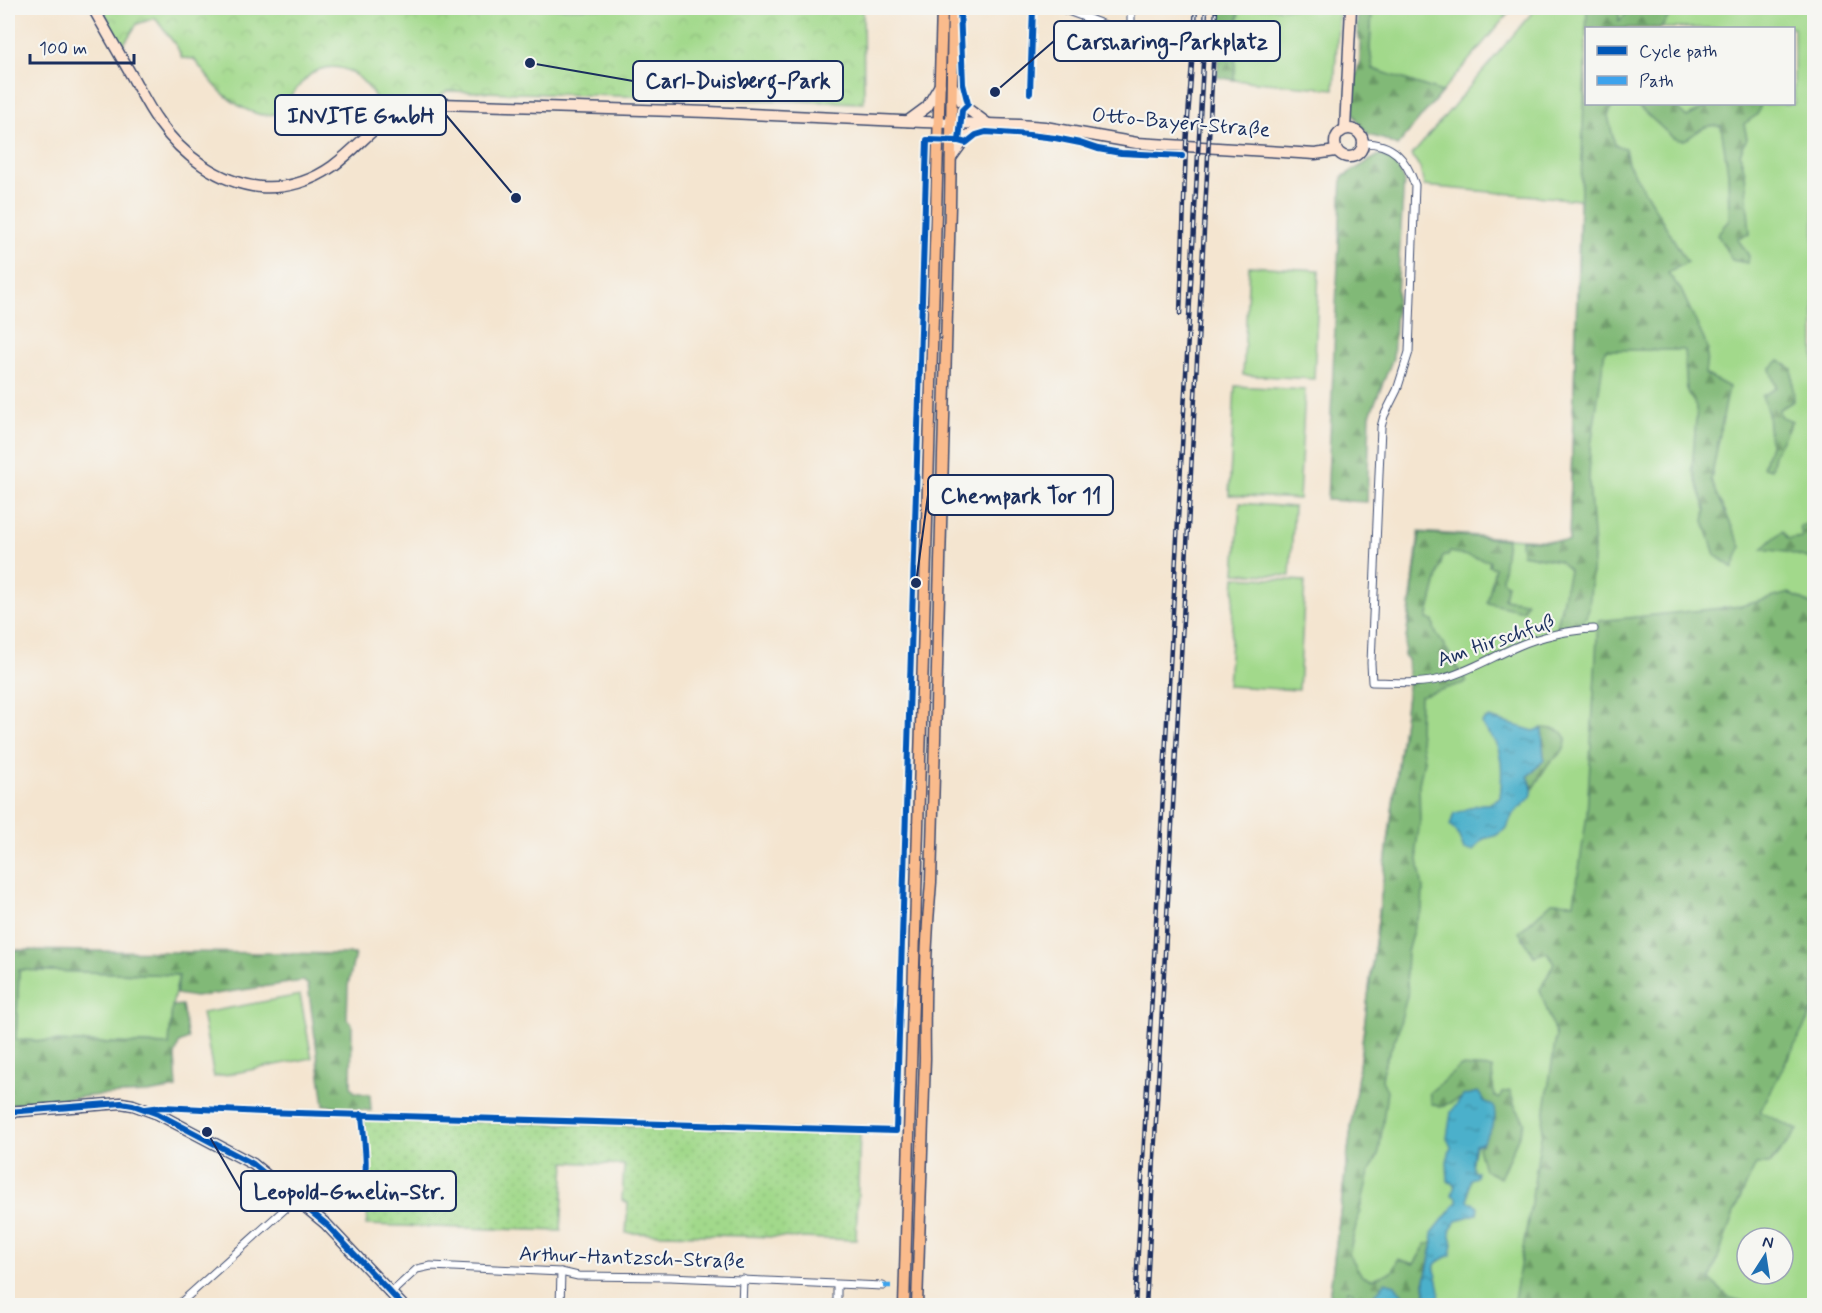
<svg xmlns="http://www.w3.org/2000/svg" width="1822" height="1313" font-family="Mynerve,sans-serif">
<defs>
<pattern id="forest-firs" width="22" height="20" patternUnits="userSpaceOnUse" patternTransform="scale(1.5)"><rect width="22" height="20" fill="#81b977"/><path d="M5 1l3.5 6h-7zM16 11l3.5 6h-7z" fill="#699765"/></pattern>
<pattern id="park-crowns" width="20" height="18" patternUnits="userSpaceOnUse" patternTransform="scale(1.5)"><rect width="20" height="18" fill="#a2d98b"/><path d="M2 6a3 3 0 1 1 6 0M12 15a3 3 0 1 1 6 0" fill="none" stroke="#8bbb7a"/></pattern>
<pattern id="garden-dots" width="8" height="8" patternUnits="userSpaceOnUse" patternTransform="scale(1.5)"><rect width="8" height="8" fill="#a2d98b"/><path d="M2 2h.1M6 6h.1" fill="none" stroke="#8bbb7a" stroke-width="1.8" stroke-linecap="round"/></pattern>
<pattern id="water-ripples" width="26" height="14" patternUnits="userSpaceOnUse" patternTransform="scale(1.5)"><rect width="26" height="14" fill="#4cb0cb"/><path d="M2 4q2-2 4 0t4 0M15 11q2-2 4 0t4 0" fill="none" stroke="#3e90a8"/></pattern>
</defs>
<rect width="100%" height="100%" fill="#f6f6f2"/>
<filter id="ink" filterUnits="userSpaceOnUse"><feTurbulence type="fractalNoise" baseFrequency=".0167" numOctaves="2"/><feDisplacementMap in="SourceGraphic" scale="12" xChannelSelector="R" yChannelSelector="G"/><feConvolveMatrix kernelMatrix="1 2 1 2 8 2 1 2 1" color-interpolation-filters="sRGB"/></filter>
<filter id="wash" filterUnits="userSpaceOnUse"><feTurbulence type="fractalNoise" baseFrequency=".008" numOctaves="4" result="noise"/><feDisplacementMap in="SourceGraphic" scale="24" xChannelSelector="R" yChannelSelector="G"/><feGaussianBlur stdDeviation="1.35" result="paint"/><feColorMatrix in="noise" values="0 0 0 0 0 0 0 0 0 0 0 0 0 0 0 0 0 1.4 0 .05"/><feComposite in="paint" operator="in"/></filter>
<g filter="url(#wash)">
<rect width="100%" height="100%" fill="#f4e5d0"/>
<g fill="#a2d98b" stroke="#5e8474" stroke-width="1.5" fill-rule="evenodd">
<polygon points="1239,8 1339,8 1334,89 1234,80"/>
<polygon points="1372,8 1513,8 1442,92 1373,69 1370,49"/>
<path d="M1536,8h278v1297l-486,1 80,-618v-29l-4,-3 15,-124 150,10 11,-342 -156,-14 -4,-18 -8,-13zM1586,28h208v76h-208zM1747,1238h36v36h-36z"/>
<polygon points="1249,266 1319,270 1314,379 1243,375"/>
<polygon points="1235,386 1305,390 1299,499 1229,495"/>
<polygon points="1240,503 1294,507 1290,576 1235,573"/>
<polygon points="1235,577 1305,581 1299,690 1228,686"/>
<polygon points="19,970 179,975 172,1006 170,1045 16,1040"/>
<polygon points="300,995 312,1058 214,1077 202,1013"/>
</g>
<g fill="url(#forest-firs)" stroke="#4e746a" stroke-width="1.5">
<polygon points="1221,8 1239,8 1234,80 1217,77"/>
<polygon points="1358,8 1372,8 1370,49 1373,69 1442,92 1397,146 1383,139 1368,135 1360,125 1353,113 1354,85 1360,60 1360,41 1357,28"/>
<polygon points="1587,8 1619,8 1619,21 1632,8 1675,8 1661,28 1586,28 1586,104 1613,104 1608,116 1615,145 1625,148 1628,163 1687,262 1668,273 1681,290 1708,348 1705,374 1729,387 1711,480 1741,547 1733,568 1715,555 1704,521 1706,509 1692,469 1697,407 1687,392 1684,350 1605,350 1590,453 1589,481 1594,548 1589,609 1585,619 1560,631 1557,627 1569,570 1559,561 1522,554 1521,540 1569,542"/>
<path d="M1636,104h36l15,13 24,-13h50l-4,11 -13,9 3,14 -7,16 5,19 5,61 -13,4 12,18 -1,7 -16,-3 -15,-26 12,-14 -1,-47 -7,-47c-7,-1 -15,0 -21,4 -11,6 -13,14 -27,8z"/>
<polygon points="1379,155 1393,160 1404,179 1393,358 1370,415 1367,502 1327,500 1342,177"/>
<polygon points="1779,360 1792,369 1794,401 1779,409 1780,416 1792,421 1774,455 1771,469 1763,467 1770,445 1768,413 1762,396 1776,388 1770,369"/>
<polygon points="1807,524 1814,526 1814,556 1811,559 1786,552 1762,549 1782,531 1788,539 1802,537 1800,526"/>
<polygon points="1420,533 1507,539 1502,580 1507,584 1504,599 1527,602 1523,611 1487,603 1495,568 1489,566 1490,561 1450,552 1448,556 1443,556 1427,619 1433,621 1435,631 1467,682 1420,696 1419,730 1424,760 1419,784 1420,822 1416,848 1423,889 1422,911 1416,920 1407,952 1406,973 1408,992 1397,1035 1385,1062 1382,1080 1387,1091 1379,1153 1369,1173 1349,1254 1362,1276 1373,1279 1393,1271 1398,1259 1414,1264 1426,1244 1433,1243 1425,1280 1426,1294 1420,1305 1411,1305 1404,1298 1376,1305 1367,1305 1366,1302 1353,1299 1353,1292 1348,1290 1344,1305 1328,1306 1408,688 1408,659 1404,656"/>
<polygon points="1789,593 1814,606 1814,1008 1760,1112 1798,1130 1770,1164 1756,1164 1736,1207 1710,1280 1730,1298 1757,1305 1513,1306 1531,1203 1556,1036 1540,990 1554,963 1547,952 1534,956 1519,932 1552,902 1574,903 1587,814 1598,621 1741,606"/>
<path d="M1542,728c9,1 26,0 24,14 -1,5 -3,9 -7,13 -3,3 -8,5 -11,9 -5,8 -10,16 -15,24l-5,-12 16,-16z"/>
<polygon points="8,950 355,954 348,986 347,1019 352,1024 351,1087 355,1092 370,1095 371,1111 324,1105 308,985 303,981 195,997 176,994 179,975 19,970 16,1040 169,1045 172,1006 182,1005 188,1039 179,1043 175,1056 177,1088 147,1093 100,1095 8,1105"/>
<polygon points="1461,1066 1492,1068 1494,1096 1499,1099 1502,1093 1510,1091 1515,1106 1525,1122 1500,1178 1484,1170 1478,1147 1483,1143 1485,1102 1477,1092 1440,1107 1432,1104 1429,1093"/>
</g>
<path fill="url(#park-crowns)" stroke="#5e8474" stroke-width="1.5" d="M102,8h761l1,95 -417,-12 -10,7 -41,10 -24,13 6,-19c-13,-24 -35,-44 -64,-30 -10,5 -29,32 -38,42 -5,0 -13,2 -18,0 -29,-8 -47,-32 -64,-55l-12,-1 -5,-11 -22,-29 -18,6 -14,21 -4,-4z"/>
<polygon fill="url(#garden-dots)" stroke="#5e8474" stroke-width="1.5" points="364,1119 860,1132 856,1240 744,1236 626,1233 628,1203 622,1200 624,1165 565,1162 561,1231 366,1225 370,1196"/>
<g fill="url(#water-ripples)" stroke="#347094" stroke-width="1.5">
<path d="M1489,718l45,13 8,-3 2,32 -16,16c9,22 3,21 -11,34 -6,5 -8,12 -10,18l-12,8 -12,3 -10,12 -9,-1 -7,-18 -7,-6 4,-13c14,-2 21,-11 35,-9l11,-7c2,-18 4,-43 -7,-58 -4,-6 -10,-9 -11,-16l3,-4z"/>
<path d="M1478,1092l7,10 8,4c6,14 -3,26 -11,37l-7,2 -3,16 1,9 4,2 -1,5 -6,2 -2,21 10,7 -1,7 -20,6 -7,11 3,13 -2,11c-25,11 -15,10 -12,31 2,6 0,13 -2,19h-17l6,-11 -1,-14 8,-37 -1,-10 25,-31v-4l-5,-3 3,-10 -7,-4 -1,-20 4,-14 -4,-9 4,-26 12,-16z"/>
<polygon points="1385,1282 1395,1285 1411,1305 1374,1305 1374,1296"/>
</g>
</g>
<g filter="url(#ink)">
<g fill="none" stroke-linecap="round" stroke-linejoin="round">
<g stroke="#3c4a6f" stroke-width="9">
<g id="street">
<polyline points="1060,8 1121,31 1126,31 1131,25 1131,8"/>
<path d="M1362,143c31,-1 44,16 53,42l-6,167 -12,38 -13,26 -3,11 -10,236 1,19c23,0 46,3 69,-3 27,-7 51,-22 77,-33 23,-10 52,-16 76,-17"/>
<polyline points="391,1293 417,1269 431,1266 561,1272 578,1276 670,1277 883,1286"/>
<polyline points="177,1306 296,1199"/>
<polyline points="560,1306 561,1272"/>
<polyline points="742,1306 743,1279"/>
<polyline points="837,1306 837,1285"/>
</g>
</g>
<g stroke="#3c4a6f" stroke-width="13">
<g id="secondary">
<path d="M93,8c12,21 24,42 36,63 10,17 18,35 30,51 23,33 60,61 101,65 26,2 52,-6 73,-21 40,-30 49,-59 107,-62l269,8 214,10 96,3 26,2 92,16 178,11 21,-3"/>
<polyline points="953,87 965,107 988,124"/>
<polyline points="908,121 927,107 940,85"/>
<polyline points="1345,129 1351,8"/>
<circle cx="1349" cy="143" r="14"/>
<polyline points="951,158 967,136 985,126"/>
<polyline points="8,1112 121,1103 133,1105 158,1114 253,1164 326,1224 403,1306"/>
</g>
</g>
<g stroke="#3c4a6f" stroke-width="13">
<g id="primary">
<polyline points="904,1306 942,8"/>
<path d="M917,1306l8,-248c-1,-58 1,-118 6,-176l19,-676 3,-198"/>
</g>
</g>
<use href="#street" stroke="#fff" stroke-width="7"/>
<use href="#secondary" stroke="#fde4d1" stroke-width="10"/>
<use href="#primary" stroke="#fabb8c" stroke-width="10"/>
<g stroke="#1b2f5e" stroke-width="4.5">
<g id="rail">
<polyline points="1180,314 1186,145 1196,8"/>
<polyline points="1135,1306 1206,8"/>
<polyline points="1146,1306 1216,8"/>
</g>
</g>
<use href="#rail" stroke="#f6f6f2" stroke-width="2" stroke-dasharray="7" stroke-linecap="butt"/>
<polyline stroke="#3da3ed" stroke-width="4.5" stroke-dasharray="9 4.5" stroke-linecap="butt" points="883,1286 891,1286"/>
<g stroke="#f6f6f2" stroke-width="10">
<g id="cycleway">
<polyline points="1030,93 1033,8"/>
<polyline points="959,141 962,110 968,104 963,84 960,8"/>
<polyline points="146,1109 162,1107 264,1112 896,1131 927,140 959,141 966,143 976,135 986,132 1029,135 1055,138 1080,143 1098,149 1121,153 1182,156"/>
<polyline points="8,1112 121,1103 133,1105 158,1114 253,1164 326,1224 403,1306"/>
<path d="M358,1197c14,-20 5,-59 4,-83"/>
</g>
</g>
<use href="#cycleway" stroke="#0057b8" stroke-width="6"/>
</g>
</g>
<g text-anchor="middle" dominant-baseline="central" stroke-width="4.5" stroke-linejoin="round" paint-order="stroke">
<g font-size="21" fill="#1b2f5e" stroke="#f6f6f2">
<text transform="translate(1181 123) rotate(5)">Otto-Bayer-Straße</text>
<text transform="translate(1496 641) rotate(-19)">Am Hirschfuß</text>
<text transform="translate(632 1258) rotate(2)">Arthur-Hantzsch-Straße</text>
</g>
</g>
<path fill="none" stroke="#1b2f5e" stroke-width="2" d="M995 92L1054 41M530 63L633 81M516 198L446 115M916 583L928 495M207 1132L241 1191"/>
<g fill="#1b2f5e" stroke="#f6f6f2" stroke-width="2">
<circle cx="995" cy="92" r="6"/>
<circle cx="530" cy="63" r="6"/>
<circle cx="516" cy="198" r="6"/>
<circle cx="916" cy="583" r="6"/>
<circle cx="207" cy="1132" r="6"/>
</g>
<g fill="#f6f6f2" stroke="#1b2f5e" stroke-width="2">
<rect x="1054" y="21" width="226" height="40" rx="6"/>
<rect x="633" y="61" width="210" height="40" rx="6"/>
<rect x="275" y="95" width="171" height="40" rx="6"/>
<rect x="928" y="475" width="185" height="40" rx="6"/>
<rect x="241" y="1171" width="215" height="40" rx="6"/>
</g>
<g font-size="22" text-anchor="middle" font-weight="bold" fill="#1b2f5e">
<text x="1167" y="49">Carsharing-Parkplatz</text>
<text x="738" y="88">Carl-Duisberg-Park</text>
<text x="361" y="123">INVITE GmbH</text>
<text x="1021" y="503">Chempark Tor 11</text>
<text x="349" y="1199">Leopold-Gmelin-Str.</text>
</g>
<rect width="1822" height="1313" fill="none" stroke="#f6f6f2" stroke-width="30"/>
<rect x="1585" y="27" width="210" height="78" fill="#f6f6f2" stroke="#9ea6b7" stroke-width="1.5"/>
<rect x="1597" y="46" width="30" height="9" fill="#0057b8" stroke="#9ea6b7" stroke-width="1.5"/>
<text x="1639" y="57" font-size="18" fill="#1b2f5e">Cycle path</text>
<rect x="1597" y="76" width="30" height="9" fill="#3da3ed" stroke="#9ea6b7" stroke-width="1.5"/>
<text x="1639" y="87" font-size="18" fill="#1b2f5e">Path</text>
<g transform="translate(1765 1256) rotate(12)"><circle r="28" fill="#f6f6f2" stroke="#9ea6b7" stroke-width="1.5"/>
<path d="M0-4.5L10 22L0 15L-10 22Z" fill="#1f6fb2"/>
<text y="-9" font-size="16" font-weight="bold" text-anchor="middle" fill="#1b2f5e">N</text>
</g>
<path d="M30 54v9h104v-9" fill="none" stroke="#1b2f5e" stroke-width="3"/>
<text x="39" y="54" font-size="18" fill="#1b2f5e" stroke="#f6f6f2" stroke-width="4.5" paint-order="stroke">100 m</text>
</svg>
